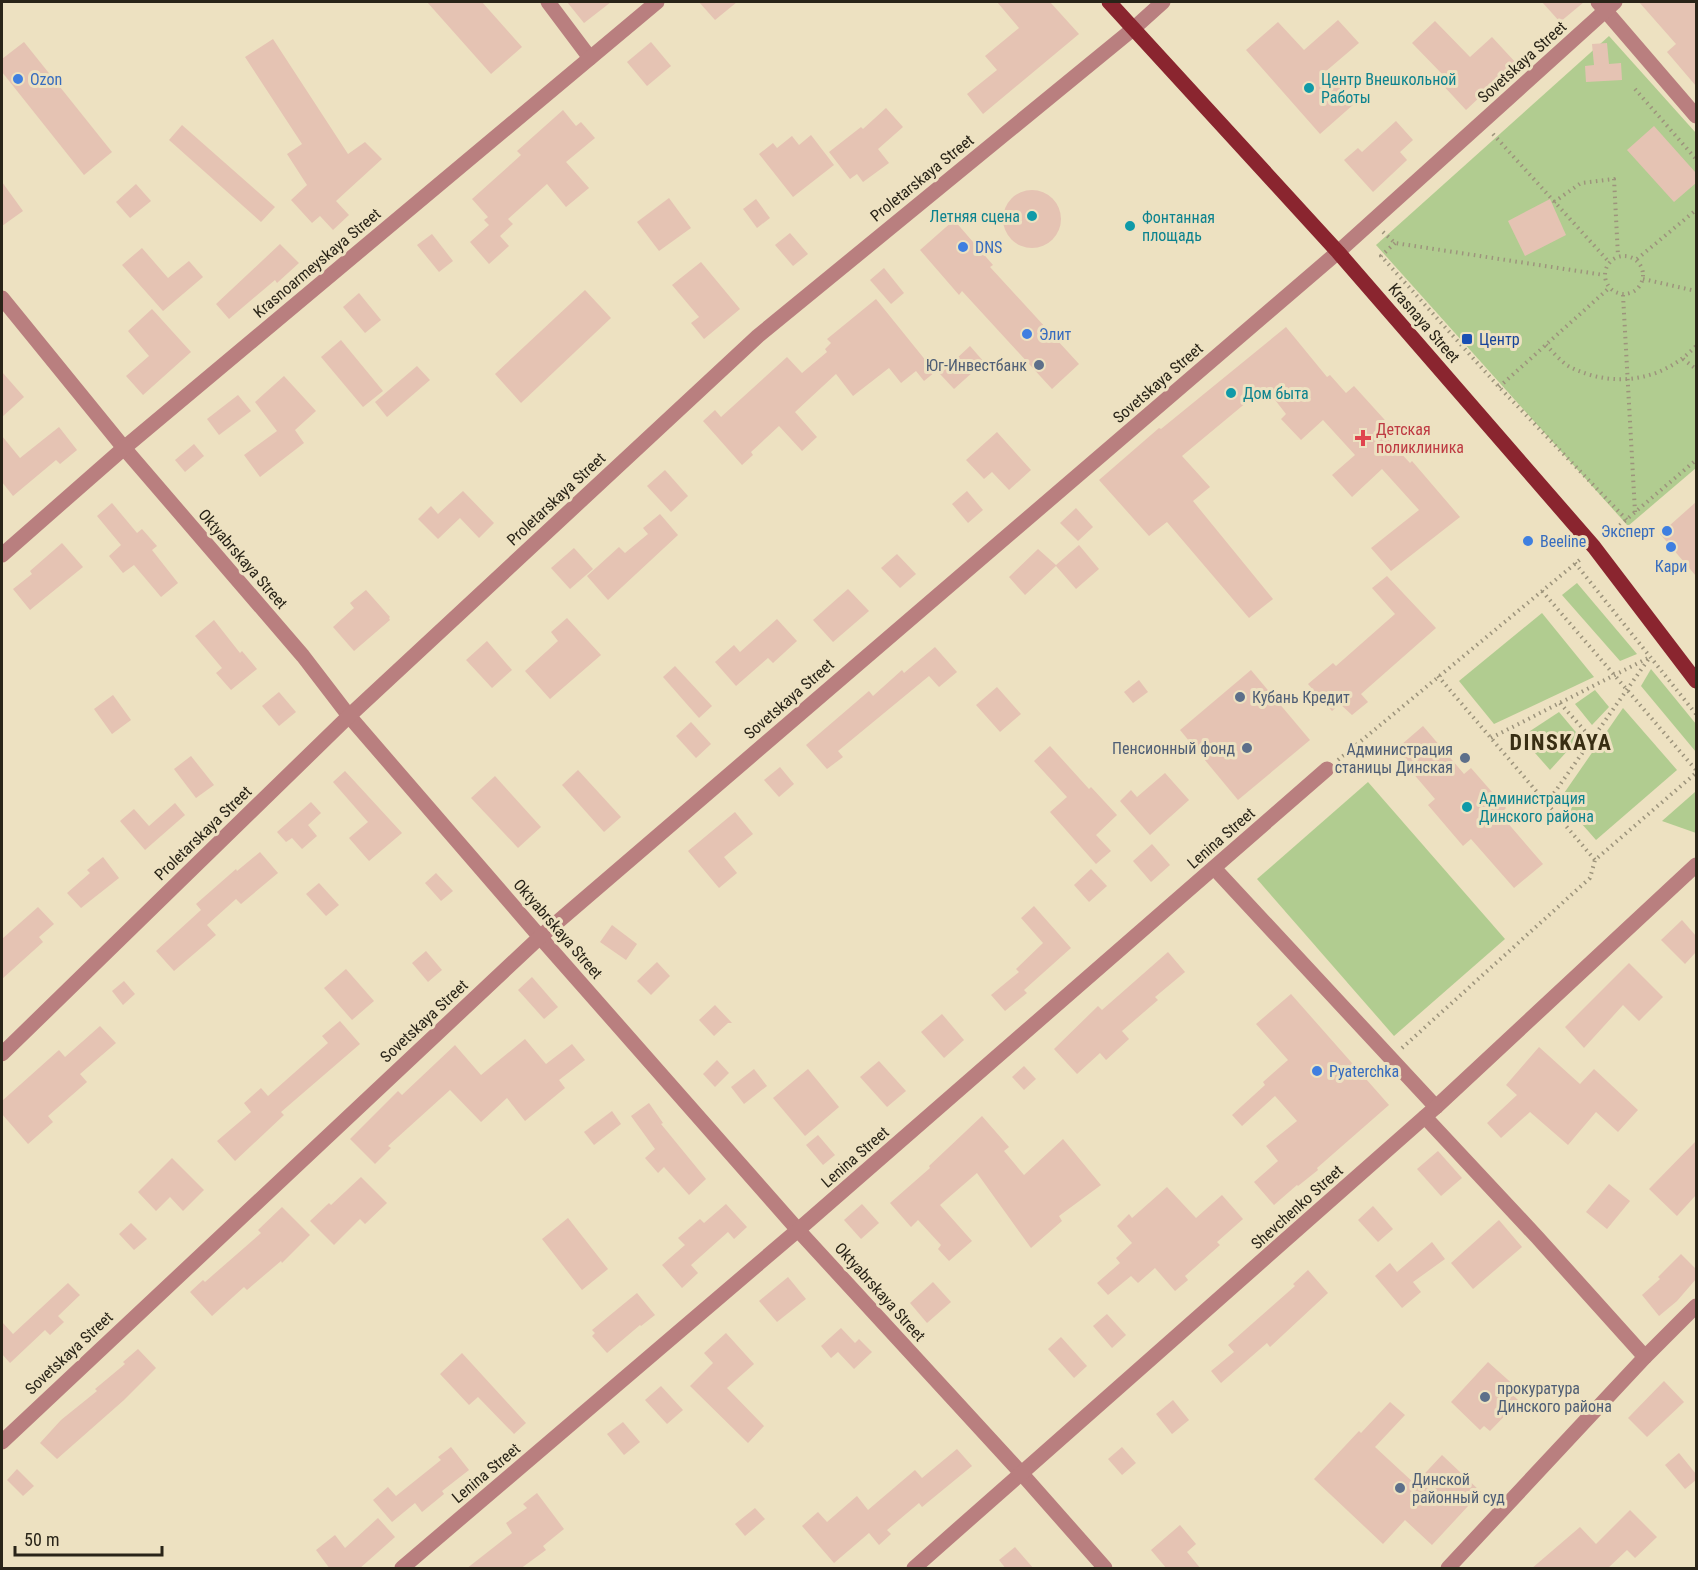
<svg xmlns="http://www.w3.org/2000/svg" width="1698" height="1570" font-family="'Roboto Condensed',sans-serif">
<rect width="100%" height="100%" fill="#ede1c1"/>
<g fill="#b1cc90">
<polygon points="1609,36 1696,133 1696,468 1628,526 1376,245"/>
<polygon points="1577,583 1637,654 1620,661 1562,595"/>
<polygon points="1542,613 1594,677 1494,724 1459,681"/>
<polygon points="1651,669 1696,724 1696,752 1641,686"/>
<polygon points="1595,690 1609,707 1592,725 1575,704"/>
<polygon points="1623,708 1677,770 1596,840 1560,799"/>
<polygon points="1559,712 1580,737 1550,770 1521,737"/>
<polygon points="1368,782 1505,939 1394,1036 1257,879"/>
<polygon points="1695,792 1696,833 1662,821"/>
</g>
<g fill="#e5c3b3">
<polygon points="427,2 482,2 522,47 491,74"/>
<polygon points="567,2 611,2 584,23"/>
<polygon points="699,2 737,2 715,20"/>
<polygon points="997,2 1050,2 1079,34 983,114 967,94 997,70 985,56 1019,28"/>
<polygon points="1542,2 1584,2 1560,22"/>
<polygon points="1639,2 1696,2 1696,86 1667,52 1676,44"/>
<polygon points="1338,20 1359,43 1325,72 1354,104 1320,134 1246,50 1278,22 1304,50"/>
<polygon points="1435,21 1470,57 1492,37 1516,63 1466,110 1440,82 1445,77 1412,43"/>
<polygon points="273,39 348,154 365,142 382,159 336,201 349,215 333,230 320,216 312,223 291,200 307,185 287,154 302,144 245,57"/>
<polygon points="24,42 112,152 84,175 2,72 2,59"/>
<polygon points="651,42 671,66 647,86 627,62"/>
<polygon points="1607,43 1609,64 1621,63 1622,80 1586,82 1585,66 1594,65 1592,44"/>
<polygon points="886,108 903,127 878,149 889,163 863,182 857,174 850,179 829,152 861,127 863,129"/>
<polygon points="563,110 576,126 581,122 595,138 566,162 589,188 566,207 547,184 508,219 513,224 500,236 509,246 489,264 470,242 489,225 484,220 488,217 472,199 521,155 517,151"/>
<polygon points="1396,121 1413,140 1400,152 1407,160 1373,192 1344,160 1358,148 1362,152"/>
<polygon points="182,125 275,207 261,222 169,140"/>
<polygon points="1654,126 1696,173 1696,183 1674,202 1627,150"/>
<polygon points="811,135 834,165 793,197 759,154 773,143 777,148 792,136 799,145"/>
<polygon points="2,182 23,211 2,226"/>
<polygon points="136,184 151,201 130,218 116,202"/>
<circle cx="1032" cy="219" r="29"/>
<polygon points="669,198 691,228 659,251 637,222"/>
<polygon points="756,199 770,218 757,228 743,209"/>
<polygon points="1550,199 1566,235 1525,256 1508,221"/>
<polygon points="954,220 993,265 990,267 1079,364 1052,389 962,291 959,295 920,250"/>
<polygon points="790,233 808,254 793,266 775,245"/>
<polygon points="432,234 453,261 439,272 417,245"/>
<polygon points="280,244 299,263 277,283 275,280 229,319 216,304"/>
<polygon points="142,248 168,278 189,261 203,277 163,311 122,265"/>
<polygon points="701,262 740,309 704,339 691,323 699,317 672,285"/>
<polygon points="884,268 904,293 891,304 870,280"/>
<polygon points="585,290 611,318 521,403 495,374"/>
<polygon points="359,293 381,320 365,333 343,307"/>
<polygon points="876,299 935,372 924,381 916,371 901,383 889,368 853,396 836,374 795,412 817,437 802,451 779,426 751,452 753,455 742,465 703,421 715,410 721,417 787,357 802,373 827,352 825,349 831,343 827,339"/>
<polygon points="152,309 191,352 143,395 126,376 149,356 128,331"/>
<polygon points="1286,327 1327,377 1330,375 1346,393 1354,386 1393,429 1385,436 1410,463 1412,461 1460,517 1391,571 1371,548 1419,510 1382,469 1352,497 1332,475 1355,455 1323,420 1301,440 1281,419 1286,414 1265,387 1182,456 1210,487 1193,501 1273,599 1249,618 1167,522 1149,536 1099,480 1159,428 1161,429"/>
<polygon points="341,340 383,391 363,407 321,357"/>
<polygon points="970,346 984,362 954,389 940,374"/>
<polygon points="417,366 430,380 387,417 375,402"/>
<polygon points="2,372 24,397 2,417"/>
<polygon points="284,376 316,411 295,430 304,443 260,477 244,455 277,431 255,402"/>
<polygon points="238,395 251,411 219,435 207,419"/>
<polygon points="59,427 77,450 60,464 56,460 13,496 2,482 2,436 20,458"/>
<polygon points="997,432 1031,470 1009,490 992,472 984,479 966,460"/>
<polygon points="194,444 204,456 185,472 175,460"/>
<polygon points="665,470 688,496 671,512 647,486"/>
<polygon points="463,491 494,523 479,538 460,518 438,539 418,519 431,506 438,514"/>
<polygon points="967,491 983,510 968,523 952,504"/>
<polygon points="1696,502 1696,576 1660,534"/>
<polygon points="112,503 137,533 142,529 157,546 152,550 178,583 161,597 134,565 123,573 109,556 121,545 97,516"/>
<polygon points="1076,508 1093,527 1078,541 1060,523"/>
<polygon points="660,514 678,535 608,600 587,576 619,547 625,553 648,534 643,528"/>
<polygon points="62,543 83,567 30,610 13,589 32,574 30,571"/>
<polygon points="1079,545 1099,569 1076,589 1056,566 1025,595 1009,577 1038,549 1056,565"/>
<polygon points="574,548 593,569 570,589 551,568"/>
<polygon points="897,554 916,574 900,588 881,568"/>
<polygon points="1387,576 1436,628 1361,694 1368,702 1352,715 1340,704 1332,711 1308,684 1333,663 1336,666 1395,614 1372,588"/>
<polygon points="848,589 869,611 833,642 813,620"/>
<polygon points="366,590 390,617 389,618 390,620 354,651 333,627 354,608 350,603"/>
<polygon points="567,618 601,655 550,699 525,671 558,641 551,632"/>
<polygon points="777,619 797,641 773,663 768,658 736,686 715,662 734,645 740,652"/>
<polygon points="214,620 240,653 242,651 257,669 231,690 216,673 222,668 195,636"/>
<polygon points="487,641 512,670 492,688 466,660"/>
<polygon points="935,647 957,672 939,687 929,676 838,751 843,757 827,769 806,745 869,691 873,696 902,670 904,673"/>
<polygon points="675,666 712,706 699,718 663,677"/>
<polygon points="1251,670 1310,740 1238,800 1180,730"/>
<polygon points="1139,680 1148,692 1133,703 1124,692"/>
<polygon points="997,687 1021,714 1000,732 976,705"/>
<polygon points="279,692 296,712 279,726 262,706"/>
<polygon points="113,695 131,720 112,734 94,709"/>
<polygon points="691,722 711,744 696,758 676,736"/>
<polygon points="1423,726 1464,774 1471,768 1506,808 1500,814 1543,864 1514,888 1471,839 1463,846 1428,805 1435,799 1394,751"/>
<polygon points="1050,746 1089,789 1091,787 1117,815 1096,835 1111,851 1096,864 1050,812 1067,797 1034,761"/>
<polygon points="191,756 214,785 196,798 174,769"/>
<polygon points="780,767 794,784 779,797 764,780"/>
<polygon points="578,770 621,817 604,832 562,785"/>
<polygon points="345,771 402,833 369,861 349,838 368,822 333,782"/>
<polygon points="1165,773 1189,800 1150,835 1120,801 1131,790 1137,797"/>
<polygon points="495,776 541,827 518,848 471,798"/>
<polygon points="311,802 321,813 308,825 317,836 302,849 292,838 286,842 277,832"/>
<polygon points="175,803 185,815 145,850 120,821 134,809 149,826"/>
<polygon points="735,812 753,834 724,857 737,873 719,888 688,851"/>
<polygon points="1152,844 1170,865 1151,882 1133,861"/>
<polygon points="260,852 278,873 241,904 236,899 207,925 216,935 174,971 156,951 201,910 196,904 236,869 237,871"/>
<polygon points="103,857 119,878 81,908 67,893 90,873 87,870"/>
<polygon points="1091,869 1107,886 1089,902 1074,885"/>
<polygon points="436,873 453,891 441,901 425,883"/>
<polygon points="319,883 339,905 326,916 306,894"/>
<polygon points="1034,906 1071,948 1024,990 1027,993 1005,1011 991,995 1019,972 1016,969 1043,943 1021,918"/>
<polygon points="38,907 54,924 39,937 43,942 2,979 2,939"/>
<polygon points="1682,920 1696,936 1696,952 1685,964 1661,940"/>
<polygon points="612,925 637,944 626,960 600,942"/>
<polygon points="426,951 442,970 428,982 412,963"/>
<polygon points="1168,952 1185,972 1155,997 1158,1000 1122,1031 1129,1039 1106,1060 1100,1053 1077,1074 1054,1049 1098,1006 1102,1010"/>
<polygon points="657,962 670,976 651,995 637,981"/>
<polygon points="1629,963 1663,997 1639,1021 1623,1005 1584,1048 1565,1027"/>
<polygon points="346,969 374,1001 352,1020 324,988"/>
<polygon points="532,977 558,1007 544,1019 518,990"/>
<polygon points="124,981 135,994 123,1005 112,991"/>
<polygon points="1291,994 1389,1105 1317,1168 1318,1170 1298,1186 1297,1185 1274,1205 1254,1182 1278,1161 1266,1146 1297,1121 1275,1096 1242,1126 1232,1115 1265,1085 1263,1082 1288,1060 1256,1024"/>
<polygon points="715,1005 732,1023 728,1023 714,1036 699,1020"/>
<polygon points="942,1014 964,1040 944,1058 921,1032"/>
<polygon points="340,1021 360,1044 281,1112 284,1115 235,1161 217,1141 251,1112 244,1103 261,1088 268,1096 328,1043 322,1036"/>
<polygon points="100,1026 116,1043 80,1074 87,1082 48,1116 53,1122 28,1144 2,1114 2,1101 59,1050 65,1057"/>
<polygon points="525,1039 546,1064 572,1044 585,1060 559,1080 565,1088 525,1121 507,1098 481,1122 450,1090 388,1146 391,1148 375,1164 350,1139 398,1091 402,1095 455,1045 481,1075"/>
<polygon points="1539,1047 1580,1084 1594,1069 1638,1110 1618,1132 1596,1112 1568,1145 1530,1112 1501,1138 1487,1123 1517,1095 1506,1085"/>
<polygon points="717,1060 729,1073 715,1087 703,1074"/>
<polygon points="879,1061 906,1091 887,1107 860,1077"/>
<polygon points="1024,1066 1036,1079 1024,1090 1012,1077"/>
<polygon points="754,1069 767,1086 744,1104 731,1087"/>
<polygon points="808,1069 839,1107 805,1136 773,1098"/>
<polygon points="649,1103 663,1123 661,1124 706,1179 689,1195 664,1167 658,1173 645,1158 655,1149 631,1116"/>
<polygon points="612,1111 621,1124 594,1145 584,1132"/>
<polygon points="982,1116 1009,1147 1004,1151 1024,1175 1063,1139 1101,1185 1059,1216 1062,1221 1031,1248 977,1173 940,1205 972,1241 949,1261 938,1249 941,1245 918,1220 911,1227 890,1203 930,1168 929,1166"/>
<polygon points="818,1135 835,1155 823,1165 806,1145"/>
<polygon points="1696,1141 1696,1195 1677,1216 1649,1189"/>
<polygon points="1438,1151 1462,1178 1441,1196 1417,1169"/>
<polygon points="172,1158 204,1190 183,1211 170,1197 156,1211 138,1192"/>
<polygon points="361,1177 387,1203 365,1224 360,1219 334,1245 310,1221 329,1203 331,1205"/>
<polygon points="1609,1184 1630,1201 1607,1229 1586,1212"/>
<polygon points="1167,1187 1196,1218 1222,1195 1243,1219 1217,1242 1220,1245 1185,1276 1188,1280 1175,1291 1155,1268 1138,1283 1131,1276 1108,1295 1097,1283 1120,1263 1116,1258 1132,1243 1117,1226 1129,1214 1132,1218"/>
<polygon points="726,1204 747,1227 734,1239 728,1232 691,1265 698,1273 682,1288 662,1265 685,1245 678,1238 700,1219 704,1223"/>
<polygon points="862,1204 879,1223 861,1239 844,1220"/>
<polygon points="1373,1206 1393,1229 1378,1242 1358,1220"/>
<polygon points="282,1207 310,1235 282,1263 281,1261 247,1290 244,1287 212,1316 190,1292 203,1280 205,1282 261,1233 258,1230"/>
<polygon points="568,1218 608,1269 582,1290 542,1239"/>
<polygon points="1499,1220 1522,1247 1473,1289 1451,1263"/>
<polygon points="131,1223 147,1239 134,1250 119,1234"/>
<polygon points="1432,1242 1445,1259 1413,1282 1421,1292 1402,1308 1375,1276 1390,1263 1397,1272"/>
<polygon points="1681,1254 1696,1269 1696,1279 1677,1301 1659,1316 1642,1295 1660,1279 1658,1277"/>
<polygon points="1308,1270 1328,1293 1270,1347 1267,1343 1221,1383 1211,1371 1234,1352 1228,1345 1295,1286 1293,1284"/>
<polygon points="788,1277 806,1299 777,1322 759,1301"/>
<polygon points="933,1282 951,1302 927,1323 910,1303"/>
<polygon points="68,1283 80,1295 58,1316 64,1322 50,1335 45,1330 10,1363 2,1354 2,1322 13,1334"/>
<polygon points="637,1293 655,1315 641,1326 640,1325 607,1353 592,1336 595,1333 592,1330"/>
<polygon points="1107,1314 1126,1335 1112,1348 1093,1326"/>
<polygon points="841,1328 855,1343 859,1339 872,1352 854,1369 838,1352 831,1358 821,1346"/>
<polygon points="726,1333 754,1364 727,1388 764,1426 748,1443 690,1386 713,1363 704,1353"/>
<polygon points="1061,1337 1087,1366 1074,1378 1048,1349"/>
<polygon points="138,1349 156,1368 124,1400 57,1459 40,1443 61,1420 97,1391 95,1389 125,1364 123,1362"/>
<polygon points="462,1353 526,1423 514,1434 478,1397 469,1405 440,1374"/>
<polygon points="1488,1362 1517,1388 1512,1394 1519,1401 1490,1431 1484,1426 1480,1430 1451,1402"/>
<polygon points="1664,1381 1684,1402 1647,1437 1628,1418"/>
<polygon points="661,1386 683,1410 667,1424 645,1400"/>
<polygon points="1173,1400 1189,1420 1172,1434 1156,1414"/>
<polygon points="1390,1402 1405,1415 1375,1447 1415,1484 1442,1455 1481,1492 1432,1545 1405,1520 1383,1544 1314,1479 1359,1431 1361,1433"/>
<polygon points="623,1422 640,1442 624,1455 607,1434"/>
<polygon points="451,1447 469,1470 442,1491 444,1494 422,1512 415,1503 392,1522 373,1500 388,1487 396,1496 441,1460 438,1457"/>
<polygon points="1122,1447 1136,1463 1122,1475 1108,1459"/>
<polygon points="957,1449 972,1466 922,1507 919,1503 887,1530 891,1534 879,1545 869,1533 834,1563 802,1526 818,1512 827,1522 857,1496 868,1510 915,1470 922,1478"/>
<polygon points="1679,1453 1696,1474 1696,1480 1685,1489 1665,1465"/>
<polygon points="17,1469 34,1486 23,1496 7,1480"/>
<polygon points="537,1493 564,1529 543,1546 546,1550 520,1569 466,1569 512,1533 506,1523 527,1508 523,1504"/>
<polygon points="755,1508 765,1519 745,1536 735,1524"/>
<polygon points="1630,1510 1657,1537 1635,1558 1627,1550 1607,1569 1531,1569 1580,1527 1596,1544"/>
<polygon points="378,1518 395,1537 359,1569 330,1569 316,1550 335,1535 345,1548"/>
<polygon points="1180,1525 1196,1544 1187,1552 1201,1569 1167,1569 1151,1550"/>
<polygon points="1015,1547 1034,1569 1006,1569 999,1560"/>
</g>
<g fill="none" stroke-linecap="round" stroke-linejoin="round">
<g stroke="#9d947c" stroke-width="4" stroke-dasharray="1.5 4.5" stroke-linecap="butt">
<polyline points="1635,89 1696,159"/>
<polyline points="1493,134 1609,262"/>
<polyline points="1554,202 1581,183 1614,179 1618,256"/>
<polyline points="1383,232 1395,243 1604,275"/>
<polyline points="1395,243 1381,256 1499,387 1627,520"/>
<circle cx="1624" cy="275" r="19"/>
<polyline points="1637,259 1696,210"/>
<polyline points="1643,279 1696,291"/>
<polyline points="1623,295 1635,512"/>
<path d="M1546,345c7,7 15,17 24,22 44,22 93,14 126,-21"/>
<polyline points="1683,359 1696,369"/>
<polyline points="1499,387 1609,288"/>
<polyline points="1606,537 1696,460"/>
<polyline points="1575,563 1696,714"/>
<polyline points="1542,591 1696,770"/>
<polyline points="1438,676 1595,860"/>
<polyline points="1560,703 1592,739"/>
<polyline points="1491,738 1648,658"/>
<polyline points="1338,760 1582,558"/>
<polyline points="1547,803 1650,657"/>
<polyline points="1402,1048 1590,878 1595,860 1696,773"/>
</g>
<g stroke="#b97f7f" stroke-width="15">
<polyline points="548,2 590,58"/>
<polyline points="1598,2 1696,116"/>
<polyline points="2,298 124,448 303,656 349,716 540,937 798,1230 1022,1474 1105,1568"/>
<polyline points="2,555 124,448 657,2"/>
<polyline points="1214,868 1436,1107"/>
<polyline points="2,1054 349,716 758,336 1133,29 1163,2"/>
<polyline points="1425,1117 1537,1237 1645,1357"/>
<polyline points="2,1442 540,937 1338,252 1615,2"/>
<polyline points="402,1568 798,1230 1327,769"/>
<polyline points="914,1568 1436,1107 1696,865"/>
<polyline points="1448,1568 1645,1357 1696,1306"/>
</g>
<polyline stroke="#8a252f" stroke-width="15" points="1109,2 1338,252 1594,547 1696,681"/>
</g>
<g fill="#3f7fe0" stroke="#ede1c1" stroke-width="2">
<circle cx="18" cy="79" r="6"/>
<circle cx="963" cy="247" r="6"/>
<circle cx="1027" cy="334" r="6"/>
<circle cx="1667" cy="531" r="6"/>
<circle cx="1528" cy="541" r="6"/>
<circle cx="1671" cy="547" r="6"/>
<circle cx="1317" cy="1071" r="6"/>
</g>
<g fill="#0f9aa8" stroke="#ede1c1" stroke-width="2">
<circle cx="1309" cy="88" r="6"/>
<circle cx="1032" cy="216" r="6"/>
<circle cx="1130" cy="226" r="6"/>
<circle cx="1231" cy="393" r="6"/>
<circle cx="1467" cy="807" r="6"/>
</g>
<rect fill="#1a4fb4" stroke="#ede1c1" stroke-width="2" x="1461" y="333" width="12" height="12" rx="3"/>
<g fill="#5c6f8a" stroke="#ede1c1" stroke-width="2">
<circle cx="1039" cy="365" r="6"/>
<circle cx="1240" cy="697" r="6"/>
<circle cx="1247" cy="748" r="6"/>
<circle cx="1465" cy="758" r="6"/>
<circle cx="1485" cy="1397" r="6"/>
<circle cx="1400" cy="1488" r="6"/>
</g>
<path fill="#e0444e" stroke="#ede1c1" stroke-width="2" d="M1360 429h6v6h6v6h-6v6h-6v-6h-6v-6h6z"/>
<g text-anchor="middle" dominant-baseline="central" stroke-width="6" stroke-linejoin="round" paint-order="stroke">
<g font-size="16" fill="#292418" stroke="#ede1c1">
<text transform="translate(1522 62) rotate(-42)">Sovetskaya Street</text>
<text transform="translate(922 178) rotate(-39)">Proletarskaya Street</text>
<text transform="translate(317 263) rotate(-40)">Krasnoarmeyskaya Street</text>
<text transform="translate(1424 323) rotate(49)">Krasnaya Street</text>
<text transform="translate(1158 383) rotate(-41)">Sovetskaya Street</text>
<text transform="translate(556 499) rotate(-43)">Proletarskaya Street</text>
<text transform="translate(243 559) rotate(49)">Oktyabrskaya Street</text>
<text transform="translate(789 699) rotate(-41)">Sovetskaya Street</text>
<text transform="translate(203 833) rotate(-44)">Proletarskaya Street</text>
<text transform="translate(1221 838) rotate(-41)">Lenina Street</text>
<text transform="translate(558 929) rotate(49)">Oktyabrskaya Street</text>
<text transform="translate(424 1021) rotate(-43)">Sovetskaya Street</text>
<text transform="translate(855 1157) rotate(-41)">Lenina Street</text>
<text transform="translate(1297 1207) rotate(-42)">Shevchenko Street</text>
<text transform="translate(880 1292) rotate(48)">Oktyabrskaya Street</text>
<text transform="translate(69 1353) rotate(-43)">Sovetskaya Street</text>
<text transform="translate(486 1473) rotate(-40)">Lenina Street</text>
</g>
<g font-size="16" fill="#366cbe" stroke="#ede1c1" text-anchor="start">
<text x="30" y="79">Ozon</text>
<text x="975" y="247">DNS</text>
<text x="1039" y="334">Элит</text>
<text x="1655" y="531" text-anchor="end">Эксперт</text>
<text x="1540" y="541">Beeline</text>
<text x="1671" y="566" text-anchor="middle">Кари</text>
<text x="1329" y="1071">Pyaterchka</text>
</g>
<g font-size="16" fill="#0d838f" stroke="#ede1c1" text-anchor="start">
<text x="1321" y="79">Центр Внешкольной<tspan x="1321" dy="18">Работы</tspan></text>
<text x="1020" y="216" text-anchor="end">Летняя сцена</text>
<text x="1142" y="217">Фонтанная<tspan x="1142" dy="18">площадь</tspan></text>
<text x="1243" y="393">Дом быта</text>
<text x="1479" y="798">Администрация<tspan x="1479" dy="18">Динского района</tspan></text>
</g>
<g font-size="16" fill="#164399" stroke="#ede1c1" text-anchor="start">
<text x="1479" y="339">Центр</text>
</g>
<g font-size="16" fill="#4e5e75" stroke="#ede1c1" text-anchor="end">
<text x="1027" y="365">Юг-Инвестбанк</text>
<text x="1252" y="697" text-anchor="start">Кубань Кредит</text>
<text x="1235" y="748">Пенсионный фонд</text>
<text x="1453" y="749">Администрация<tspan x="1453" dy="18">станицы Динская</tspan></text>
<text x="1497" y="1388" text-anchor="start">прокуратура<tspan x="1497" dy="18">Динского района</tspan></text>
<text x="1412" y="1479" text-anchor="start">Динской<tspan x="1412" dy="18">районный суд</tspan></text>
</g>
<g font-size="16" fill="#be3a42" stroke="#ede1c1" text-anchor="start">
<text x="1376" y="429">Детская<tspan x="1376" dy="18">поликлиника</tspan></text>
</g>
<g font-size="22" font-weight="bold" letter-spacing="1.5" fill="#382e13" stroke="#ede1c1">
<text x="1561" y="742">DINSKAYA</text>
</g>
</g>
<rect width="1698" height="1570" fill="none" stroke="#292418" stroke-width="6"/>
<path d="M15 1546v9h147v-9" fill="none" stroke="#292418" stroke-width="3"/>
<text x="24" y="1546" font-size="18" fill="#292418" stroke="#ede1c1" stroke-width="4.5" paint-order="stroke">50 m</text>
</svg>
